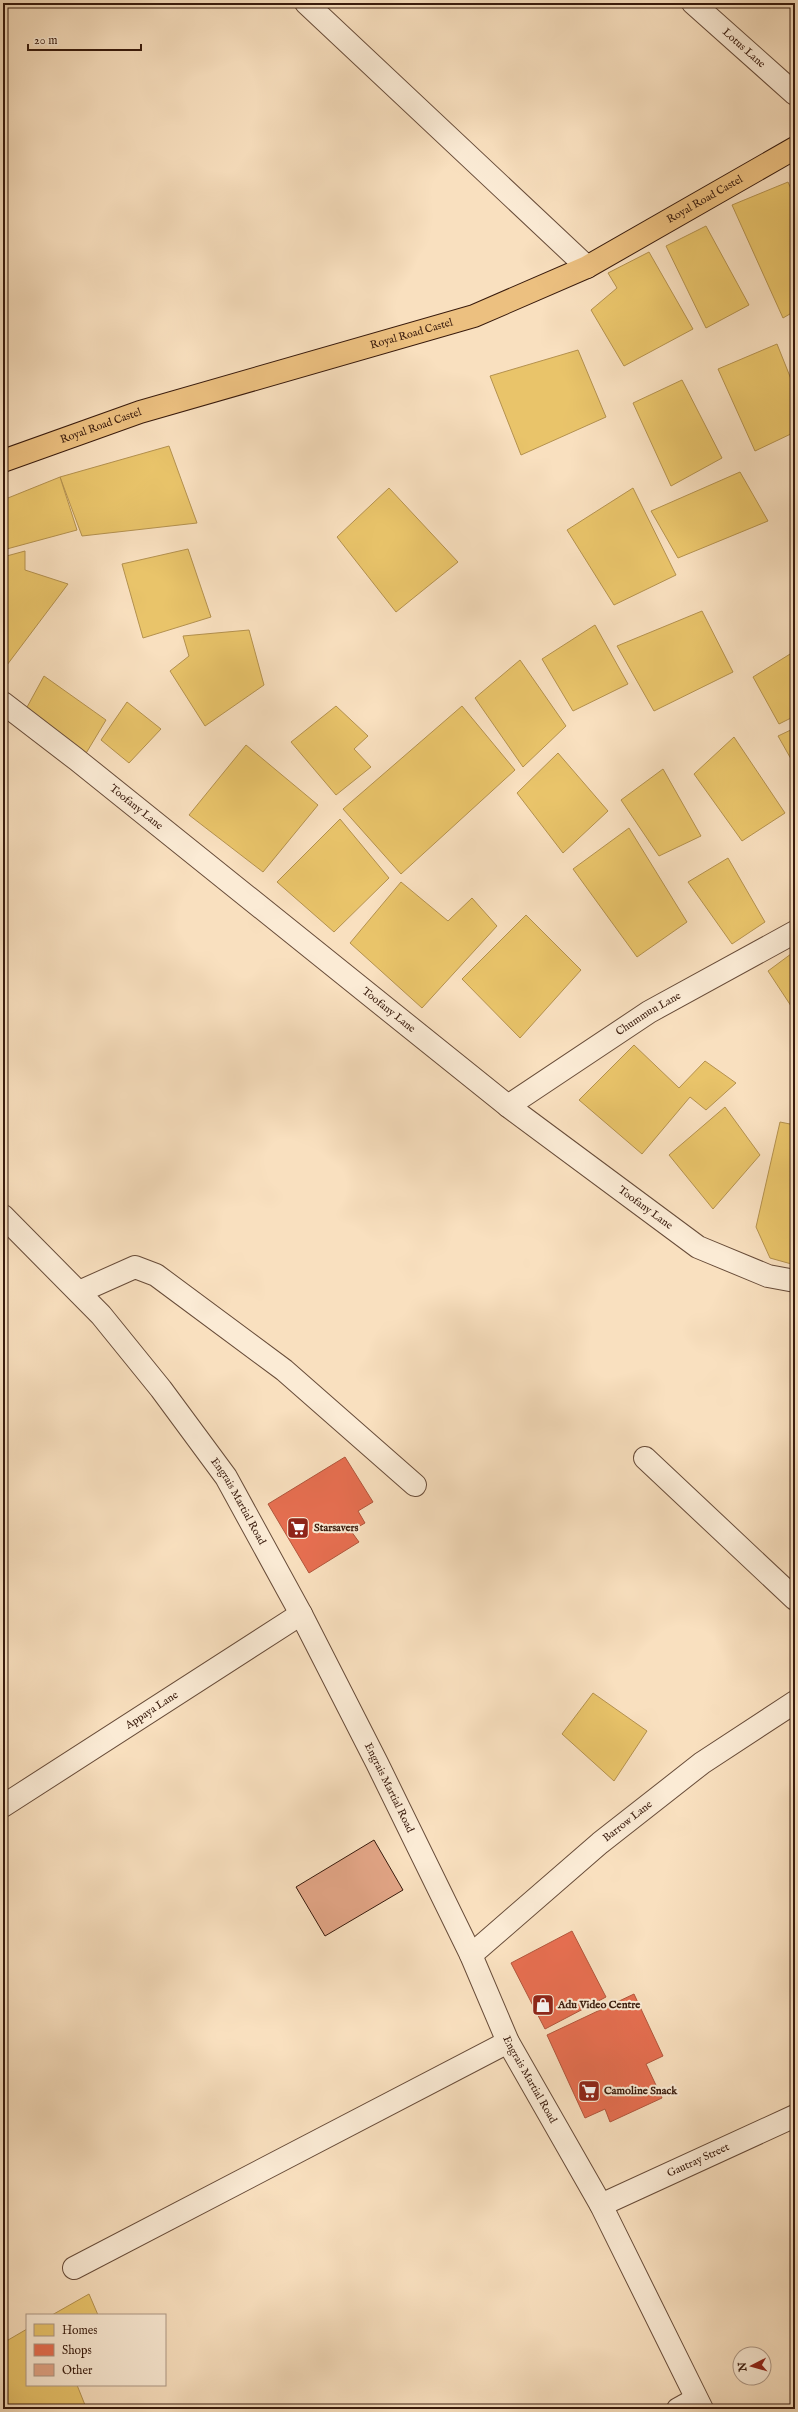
<svg xmlns="http://www.w3.org/2000/svg" width="798" height="2412" font-family="'IM FELL English',serif">
<rect width="100%" height="100%" fill="#f9e0bf"/>
<filter id="stains"><feTurbulence type="fractalNoise" baseFrequency=".005" numOctaves="4"/><feColorMatrix values="0 0 0 0 .2 0 0 0 0 .09 0 0 0 0 .02 0 0 0 .5 -.17"/></filter>
<radialGradient id="worn" r=".72"><stop offset=".6" stop-color="#630" stop-opacity="0"/><stop offset="1" stop-color="#630" stop-opacity=".3"/></radialGradient>
<g fill="#e9c46a" stroke="#b4914e">
<polygon points="788,182 795,198 795,311 783,318 732,205"/>
<polygon points="706,226 749,305 706,328 666,246"/>
<polygon points="649,252 693,329 624,366 591,310 617,288 608,273"/>
<polygon points="777,344 795,389 795,432 755,451 718,369"/>
<polygon points="578,350 606,417 521,455 490,376"/>
<polygon points="682,380 722,458 671,486 633,403"/>
<polygon points="169,446 197,523 82,536 60,477"/>
<polygon points="740,472 768,521 678,558 651,511"/>
<polygon points="60,477 77,530 3,550 3,500"/>
<polygon points="389,488 458,562 396,612 337,537"/>
<polygon points="633,488 676,575 614,605 567,530"/>
<polygon points="188,549 211,617 143,638 122,564"/>
<polygon points="25,551 25,570 68,584 7,665 3,661 3,557"/>
<polygon points="702,611 733,672 654,711 617,646"/>
<polygon points="595,625 628,684 573,711 542,659"/>
<polygon points="249,630 264,685 205,726 170,671 189,656 183,636"/>
<polygon points="795,651 795,716 779,724 753,677"/>
<polygon points="520,660 566,726 523,767 475,698"/>
<polygon points="44,676 106,720 85,755 26,709"/>
<polygon points="127,702 161,729 129,763 101,740"/>
<polygon points="336,706 368,736 354,749 371,767 336,795 291,742"/>
<polygon points="462,706 515,770 401,874 343,809"/>
<polygon points="795,728 795,766 778,736"/>
<polygon points="734,737 785,813 742,841 694,774"/>
<polygon points="246,745 318,805 263,872 189,815"/>
<polygon points="558,753 608,811 563,853 517,793"/>
<polygon points="663,769 701,836 659,856 621,800"/>
<polygon points="340,819 389,878 334,932 277,882"/>
<polygon points="629,828 687,922 637,957 573,869"/>
<polygon points="728,858 765,922 732,944 688,882"/>
<polygon points="401,882 448,921 472,898 497,926 422,1008 350,943"/>
<polygon points="526,915 581,970 520,1038 462,979"/>
<polygon points="795,951 795,1012 768,971"/>
<polygon points="634,1045 679,1088 705,1061 736,1083 706,1110 690,1097 642,1154 579,1100"/>
<polygon points="725,1107 760,1155 713,1209 669,1155"/>
<polygon points="780,1122 795,1125 795,1265 770,1258 756,1227"/>
<polygon points="593,1693 647,1731 614,1781 562,1734"/>
<polygon points="89,2294 98,2315 52,2315"/>
<polygon points="27,2329 27,2385 77,2385 85,2405 79,2409 3,2409 3,2343"/>
</g>
<g fill="#e76f51" stroke="#b2563c">
<polygon points="345,1457 373,1502 358,1511 365,1523 351,1531 359,1542 309,1573 268,1504"/>
<polygon points="572,1931 606,1997 545,2029 511,1963"/>
<polygon points="634,1994 663,2056 646,2064 662,2098 610,2122 605,2109 585,2118 547,2035"/>
</g>
<polygon fill="#e2a586" stroke="#381a0c" points="374,1840 403,1890 325,1936 296,1887"/>
<g fill="none" stroke-linecap="round" stroke-linejoin="round">
<g stroke="#684c39" stroke-width="24">
<g id="minor">
<polyline points="306,3 587,267"/>
<path id="s1" d="M693,3l102,91"/>
<path id="s2" d="M3,703l73,56 432,347 190,141 70,29 27,5"/>
<path id="s3" d="M508,1106l141,-94 146,-80"/>
<path id="s4" d="M3,1216l98,99 60,74 65,88 75,137 76,149 94,192 37,87 93,163 101,204"/>
<polyline points="79,1292 135,1267 156,1275 284,1370 415,1485"/>
<polyline points="645,1458 795,1599"/>
<path id="s5" d="M3,1806l298,-192"/>
<path id="s6" d="M471,1955l129,-112 102,-80 93,-61"/>
<path id="s7" d="M601,2205l194,-89"/>
<polyline points="74,2268 508,2042"/>
<polyline points="678,2409 696,2399"/>
</g>
</g>
<g stroke="#381a0c" stroke-width="24">
<g id="major">
<path id="s8" d="M3,461l137,-49 334,-96 113,-49 208,-119"/>
</g>
</g>
<use href="#minor" stroke="#fbebd5" stroke-width="22"/>
<use href="#major" stroke="#ecc080" stroke-width="22"/>
</g>
<defs>
<g id="supermarket-square" transform="scale(1.15)"><rect x="-9" y="-9" width="18" height="18" rx="4" fill="#8f2418" stroke="#fbebd5"/><path d="M-6-5.5h2.5l.6 2H6L4.5 2H-2.5L-4.4-4H-6ZM-1.5 3.2a1.3 1.3 0 1 0 .1 0ZM3 3.2a1.3 1.3 0 1 0 .1 0Z" fill="#fff"/></g>
<g id="shop-square" transform="scale(1.15)"><rect x="-9" y="-9" width="18" height="18" rx="4" fill="#8f2418" stroke="#fbebd5"/><path d="M-5-2.5h2.3a2.7 3.5 0 0 1 5.4 0H5L5.5 6h-11ZM-1.5-2.5h3a1.5 2.3 0 0 0-3 0Z" fill="#fff"/></g>
</defs>
<g fill-rule="evenodd">
<use href="#supermarket-square" x="298" y="1528"/>
<use href="#shop-square" x="543" y="2005"/>
<use href="#supermarket-square" x="589" y="2091"/>
</g>
<g text-anchor="middle" dominant-baseline="central" stroke-width="4" stroke-linejoin="round" paint-order="stroke">
<g font-size="11" fill="#381a0c" stroke="#fbebd5">
<text stroke="none"><textPath href="#s1" startOffset="68">Lotus Lane</textPath></text>
<text stroke="none"><textPath href="#s8" startOffset="752">Royal Road Castel</textPath></text>
<text stroke="none"><textPath href="#s8" startOffset="428">Royal Road Castel</textPath></text>
<text stroke="none"><textPath href="#s8" startOffset="104">Royal Road Castel</textPath></text>
<text stroke="none"><textPath href="#s2" startOffset="169">Toofany Lane</textPath></text>
<text stroke="none"><textPath href="#s2" startOffset="493">Toofany Lane</textPath></text>
<text stroke="none"><textPath href="#s3" startOffset="168">Chummun Lane</textPath></text>
<text stroke="none"><textPath href="#s2" startOffset="817">Toofany Lane</textPath></text>
<text stroke="none"><textPath href="#s4" startOffset="371">Engrais Martial Road</textPath></text>
<text stroke="none"><textPath href="#s5" startOffset="177">Appaya Lane</textPath></text>
<text stroke="none"><textPath href="#s4" startOffset="695">Engrais Martial Road</textPath></text>
<text stroke="none"><textPath href="#s6" startOffset="206">Barrow Lane</textPath></text>
<text stroke="none"><textPath href="#s4" startOffset="1019">Engrais Martial Road</textPath></text>
<text stroke="none"><textPath href="#s7" startOffset="107">Gautray Street</textPath></text>
</g>
<g font-size="11" font-weight="bold" fill="#381a0c" stroke="#fbebd5" text-anchor="start">
<text x="314" y="1528">Starsavers</text>
<text x="558" y="2005">Adu Video Centre</text>
<text x="604" y="2091">Camoline Snack</text>
</g>
</g>
<rect width="798" height="2412" fill="none" stroke="#f9e0bf" stroke-width="16"/>
<rect x="4" y="4" width="790" height="2404" fill="none" stroke="#381a0c" stroke-width="2"/>
<rect x="8" y="8" width="782" height="2396" fill="none" stroke="#381a0c"/>
<rect x="26" y="2314" width="140" height="72" fill="#fbebd5" stroke="#ad9785"/>
<rect x="34" y="2324" width="20" height="12" fill="#e9c46a" stroke="#ad9785"/>
<text x="62" y="2334" font-size="12" fill="#381a0c">Homes</text>
<rect x="34" y="2344" width="20" height="12" fill="#e76f51" stroke="#ad9785"/>
<text x="62" y="2354" font-size="12" fill="#381a0c">Shops</text>
<rect x="34" y="2364" width="20" height="12" fill="#e2a586" stroke="#ad9785"/>
<text x="62" y="2374" font-size="12" fill="#381a0c">Other</text>
<g transform="translate(752 2366) rotate(264)"><circle r="19" fill="#fbebd5" stroke="#ad9785"/>
<path d="M0-3L7 15L0 10L-7 15Z" fill="#8f2418"/>
<text y="-6" font-size="11" font-weight="bold" text-anchor="middle" fill="#381a0c">N</text>
</g>
<path d="M28 44v6h113v-6" fill="none" stroke="#381a0c" stroke-width="2"/>
<text x="34" y="44" font-size="12" fill="#381a0c" stroke="#fbebd5" stroke-width="3" paint-order="stroke">20 m</text>
<rect width="100%" height="100%" filter="url(#stains)"/>
<rect width="100%" height="100%" fill="url(#worn)"/>
</svg>
